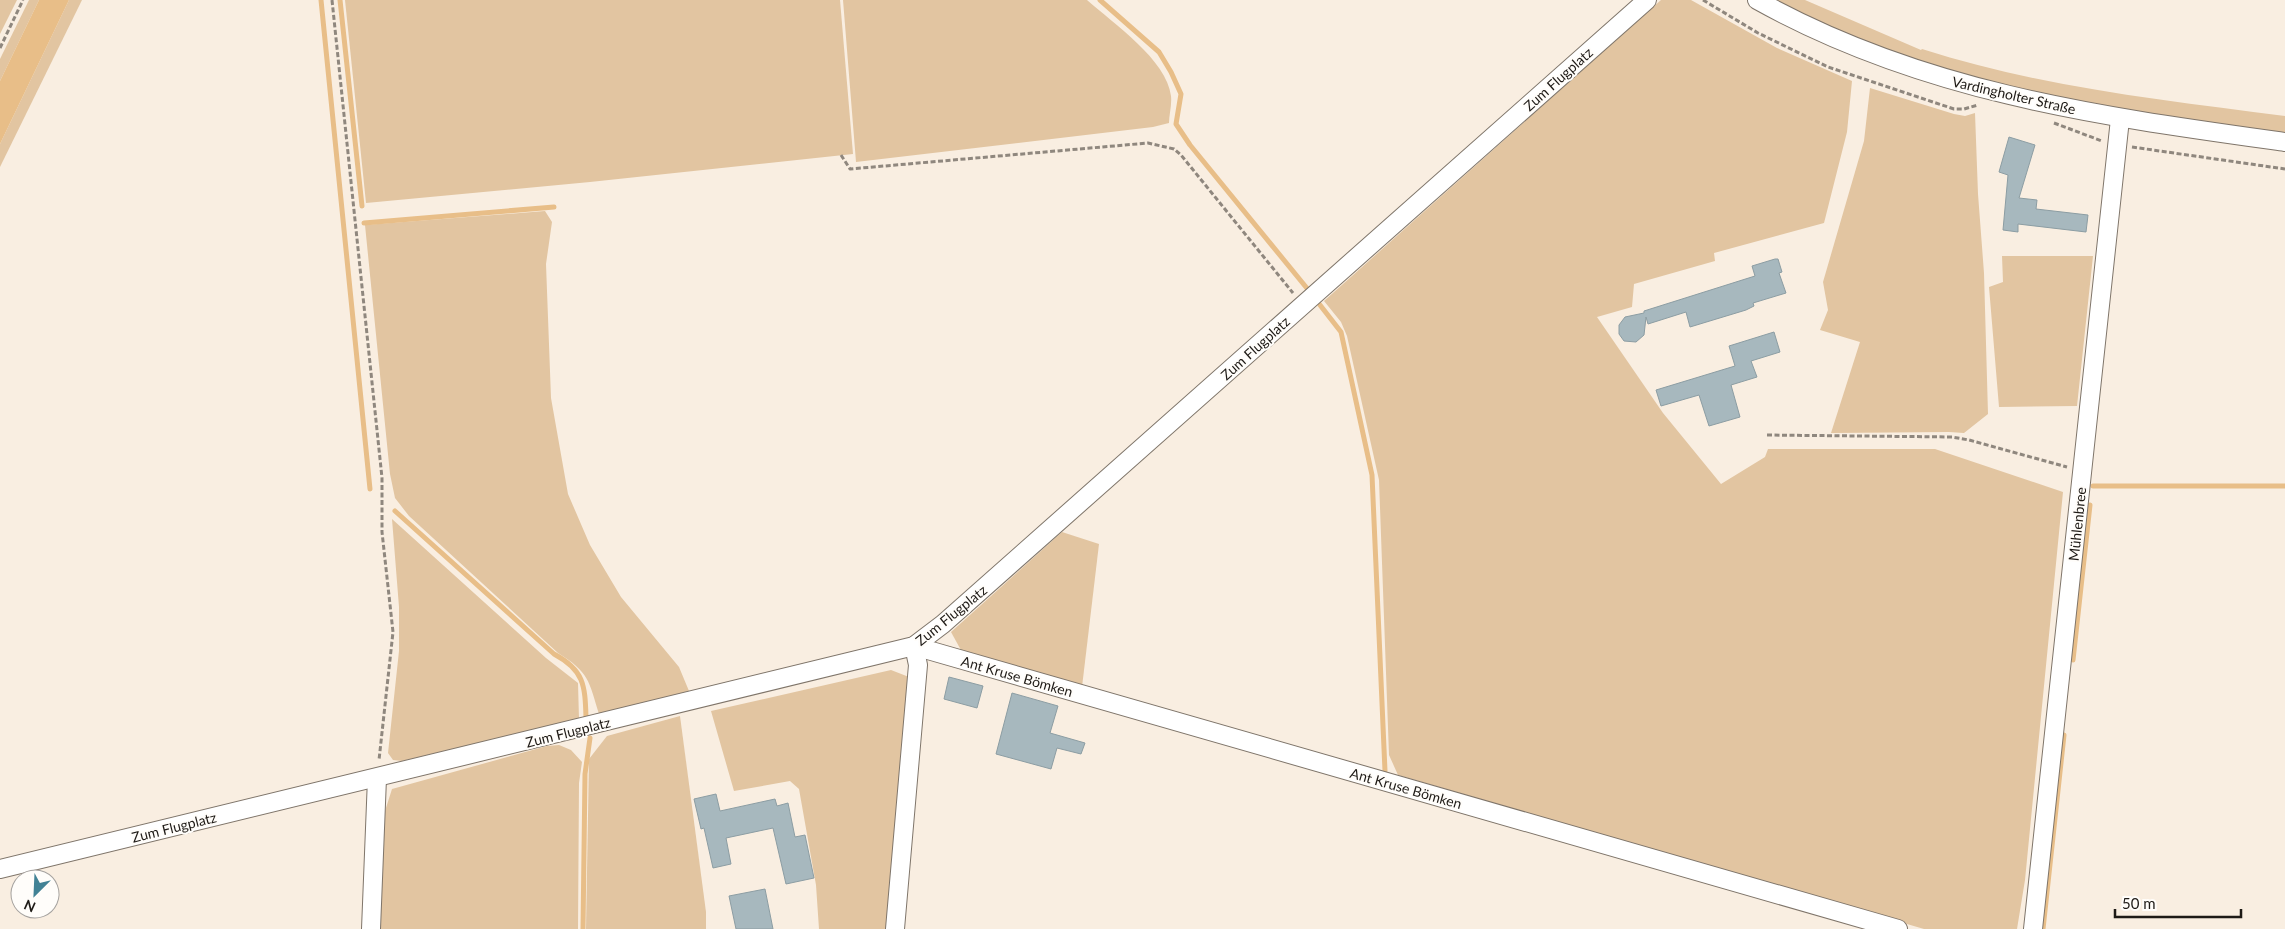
<svg xmlns="http://www.w3.org/2000/svg" width="2285" height="929" font-family="Lato,sans-serif">
<rect width="100%" height="100%" fill="#f9eee1"/>
<g fill="#e2c5a1">
<polygon points="0,0 17,0 0,34"/>
<polygon points="29,0 39,0 0,81 0,59"/>
<polygon points="69,0 82,0 0,167 0,144"/>
<polygon points="345,0 840,0 853,154 590,182 366,203"/>
<path d="M843,0h244c26,23 80,60 84,96 1,9 -2,19 -2,27l-16,4 -297,35z"/>
<polygon points="1661,0 1691,0 1777,48 1852,81 1847,132 1824,223 1714,253 1715,261 1634,284 1632,307 1597,317 1663,413 1721,484 1765,457 1768,449 1935,449 2063,492 2025,880 2017,929 1924,929 1398,775 1389,755 1379,480 1347,336 1341,322 1324,301"/>
<path d="M1771,0h34l116,50 1,-1c118,38 241,51 363,67v18l-90,-12 -195,-35 -140,-45z"/>
<polygon points="1870,88 1954,114 1965,116 1975,113 1978,194 1984,273 1988,414 1964,433 1949,432 1831,433 1860,342 1820,330 1828,310 1823,282 1864,141"/>
<path d="M545,211l7,11 -6,42 5,134 17,96 22,51 31,52 58,70 10,24 -90,23c-10,-33 -10,-42 -41,-61l-149,-137 -14,-18 -5,-24 -25,-249z"/>
<polygon points="2002,256 2093,256 2077,406 1999,407 1989,287 2003,282"/>
<polygon points="392,519 546,658 578,683 579,719 402,761 393,760 388,753 399,651 399,607"/>
<polygon points="1062,532 1099,544 1082,687 962,652 951,632"/>
<polygon points="891,670 909,677 890,929 819,929 816,885 799,789 790,781 734,791 711,711"/>
<polygon points="680,716 706,912 706,929 586,929 589,759 607,736"/>
<polygon points="559,745 571,750 582,762 579,783 578,929 379,929 385,811 392,789 547,746"/>
</g>
<polygon fill="#e8be88" points="39,0 69,0 0,144 0,81"/>
<g fill="none" stroke-linecap="round" stroke-linejoin="round">
<g stroke="#e8be88" stroke-width="5">
<polyline points="321,0 370,489"/>
<polyline points="340,0 362,206"/>
<polyline points="1100,0 1159,52 1171,72 1181,94 1176,124 1190,145 1310,292"/>
<polyline points="364,223 554,207"/>
<polyline points="1320,305 1341,332 1372,475 1385,771"/>
<polyline points="2093,486 2285,486"/>
<path d="M395,511l159,143c30,16 31,31 32,63"/>
<polyline points="2073,660 2090,505"/>
<polyline points="583,929 585,774 590,738"/>
<polyline points="2043,929 2064,735"/>
</g>
</g>
<g fill="#a7b8be" stroke="#8c9da3">
<polygon points="2009,137 2035,145 2019,198 2037,200 2036,209 2088,215 2086,232 2018,224 2018,232 2003,230 2008,175 1999,172"/>
<polygon points="1775,259 1778,259 1782,272 1779,273 1786,293 1753,303 1754,306 1746,310 1690,327 1686,312 1648,324 1646,317 1644,335 1636,342 1624,341 1619,334 1619,325 1625,317 1644,313 1644,311 1755,276 1752,266"/>
<polygon points="1774,332 1780,352 1751,361 1757,377 1731,385 1740,417 1709,426 1699,395 1661,406 1656,390 1735,366 1729,346"/>
<polygon points="949,677 983,686 977,708 944,699"/>
<polygon points="1012,693 1058,706 1050,733 1085,743 1081,754 1057,748 1051,769 996,754"/>
<polygon points="716,794 720,811 775,799 777,806 788,803 795,837 805,835 814,878 786,884 773,828 726,838 731,864 713,868 704,828 701,829 694,799"/>
<polygon points="765,889 773,929 736,929 729,896"/>
</g>
<g fill="none" stroke-linecap="round" stroke-linejoin="round">
<g stroke="#7f756a" stroke-width="20">
<g id="minor">
<path d="M1757,0c167,93 342,116 528,142"/>
<polyline points="914,646 1898,929"/>
<polyline points="0,869 914,646 943,624 1647,0"/>
<polyline points="371,929 377,778"/>
<polyline points="895,929 918,665 914,646"/>
<polyline points="2033,929 2120,119"/>
</g>
</g>
<g stroke="#8f877e" stroke-width="3" stroke-dasharray="5 2.5" stroke-linecap="butt">
<polyline points="332,0 382,478 382,532 393,632 379,760"/>
<polyline points="1703,0 1758,33 1828,67 1954,109 1964,109 1978,105"/>
<polyline points="0,48 23,0"/>
<polyline points="2054,123 2102,141"/>
<polyline points="2132,147 2285,169"/>
<polyline points="841,155 850,169 1148,143 1174,149 1181,155 1293,293"/>
<polyline points="1767,435 1952,437 1969,440 2067,467"/>
</g>
<use href="#minor" stroke="#fff" stroke-width="18"/>
</g>
<g text-anchor="middle" dominant-baseline="central" stroke-width="4" stroke-linejoin="round" paint-order="stroke">
<g font-size="14" fill="#1e1a16" stroke="#fffdfa">
<text transform="translate(1558 79) rotate(-42)">Zum Flugplatz</text>
<text transform="translate(2014 95) rotate(13)">Vardingholter Straße</text>
<text transform="translate(1255 348) rotate(-42)">Zum Flugplatz</text>
<text transform="translate(2077 524) rotate(-84)">Mühlenbree</text>
<text transform="translate(951 615) rotate(-39)">Zum Flugplatz</text>
<text transform="translate(1017 676) rotate(16)">Ant Kruse Bömken</text>
<text transform="translate(568 732) rotate(-14)">Zum Flugplatz</text>
<text transform="translate(1406 788) rotate(16)">Ant Kruse Bömken</text>
<text transform="translate(174 827) rotate(-14)">Zum Flugplatz</text>
</g>
</g>
<g transform="translate(35 894) rotate(204)"><circle r="24" fill="#fffdfa" stroke="#a5a29f"/>
<path d="M0-4L9 19L0 12L-9 19Z" fill="#428295"/>
<text y="-8" font-size="14" font-weight="bold" text-anchor="middle" fill="#1e1a16">N</text>
</g>
<path d="M2115 909v8h126v-8" fill="none" stroke="#1e1a16" stroke-width="2.5"/>
<text x="2122" y="909" font-size="15" fill="#1e1a16" stroke="#fffdfa" stroke-width="4" paint-order="stroke">50 m</text>
</svg>
